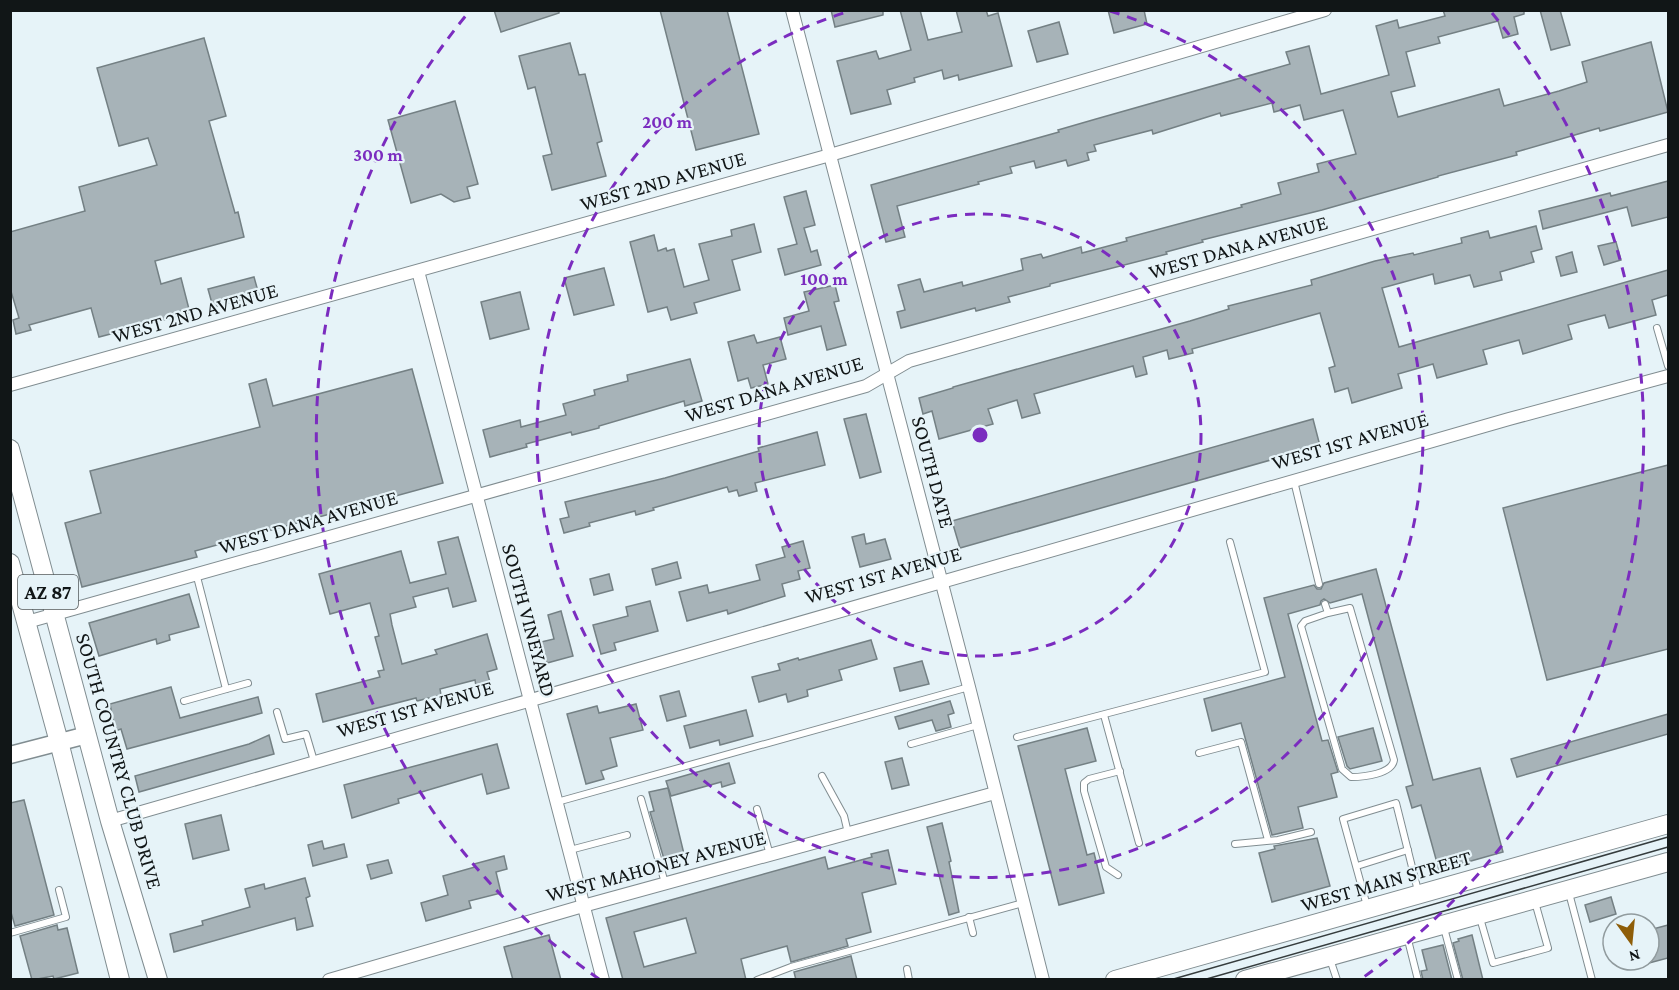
<svg xmlns="http://www.w3.org/2000/svg" width="1679" height="990" font-family="'Crimson Pro',serif">
<rect width="100%" height="100%" fill="#e6f3f8"/>
<g fill="#a7b3b8" stroke="#748084" stroke-width="1.5" fill-rule="evenodd">
<polygon points="494,10 559,10 559,13 501,32"/>
<polygon points="660,10 727,10 759,134 696,150"/>
<polygon points="831,10 883,10 883,15 835,27"/>
<polygon points="900,10 920,10 928,40 962,32 956,10 986,10 988,16 998,13 1012,66 959,80 958,75 944,79 942,70 914,78 915,82 887,90 891,104 851,114 837,61 876,51 879,59 911,50"/>
<polygon points="1108,10 1144,10 1147,24 1114,33"/>
<polygon points="1443,10 1524,10 1524,14 1514,17 1518,34 1503,38 1498,21 1438,37 1440,43 1406,52 1415,86 1391,92 1398,117 1499,89 1504,106 1559,91 1587,82 1582,62 1651,42 1668,112 1600,131 1599,128 1516,152 1517,155 1438,176 1438,177 1322,210 1202,240 1203,242 1166,252 1167,254 1050,284 1050,286 1008,297 1010,302 976,311 975,308 901,328 897,312 905,310 898,285 920,279 924,292 962,282 963,286 1023,270 1021,259 1041,254 1043,258 1081,247 1082,253 1127,241 1126,238 1242,207 1241,205 1281,194 1278,183 1319,172 1317,164 1356,154 1343,110 1304,120 1300,105 1274,112 1272,103 1221,116 1220,113 1153,134 1152,130 1094,145 1096,151 1087,153 1089,160 1068,166 1066,160 1036,168 1034,161 1010,167 1012,173 978,182 979,184 897,206 905,237 886,242 871,185 1059,132 1058,130 1096,119 1290,64 1286,52 1309,46 1321,94 1389,75 1376,26 1397,20 1399,28 1445,16"/>
<polygon points="1540,10 1560,10 1570,45 1551,50"/>
<polygon points="1059,22 1068,54 1037,62 1028,31"/>
<polygon points="204,38 226,116 209,121 235,213 238,212 244,237 155,261 161,284 181,278 190,313 99,337 91,308 29,325 31,330 16,334 13,320 19,318 10,288 10,232 85,211 79,187 157,165 148,138 119,146 97,68"/>
<polygon points="570,43 579,75 585,74 602,141 597,143 606,176 552,190 543,156 552,154 535,87 528,89 519,56"/>
<polygon points="455,101 478,184 467,187 470,198 454,202 441,194 411,203 388,120"/>
<polygon points="1668,181 1668,217 1632,226 1627,207 1543,229 1539,211 1610,193 1611,196"/>
<polygon points="806,191 815,225 804,228 811,252 817,250 821,265 785,275 778,249 797,244 784,197"/>
<polygon points="754,224 761,252 732,260 740,290 694,303 697,313 671,320 667,307 648,312 630,242 654,235 658,251 666,248 667,251 674,249 684,287 709,280 699,244 732,236 731,230"/>
<polygon points="1536,226 1542,249 1531,252 1534,262 1500,272 1502,280 1474,287 1470,275 1435,284 1433,274 1382,288 1399,347 1668,270 1668,295 1652,300 1656,315 1609,328 1605,315 1582,321 1568,325 1572,339 1523,354 1519,340 1483,350 1487,364 1437,378 1433,364 1398,374 1402,388 1352,403 1348,388 1335,392 1329,368 1335,366 1320,313 1192,349 1193,353 1169,359 1167,350 1143,357 1147,374 1136,377 1133,366 1034,394 1040,413 1022,418 1017,400 988,409 993,424 939,439 932,411 923,414 919,398 953,388 953,387 1190,321 1229,309 1228,306 1312,285 1311,280 1375,261 1413,253 1414,255 1462,243 1461,238 1488,231 1490,238"/>
<polygon points="1616,242 1621,260 1604,265 1598,246"/>
<polygon points="1572,252 1577,272 1561,276 1556,257"/>
<polygon points="604,268 614,305 574,315 564,278"/>
<polygon points="254,277 259,295 213,307 208,289"/>
<polygon points="835,285 839,301 834,302 846,345 827,350 821,326 788,335 784,318 809,311 804,292"/>
<polygon points="520,292 529,329 490,339 481,302"/>
<polygon points="754,335 757,343 780,337 786,359 763,365 768,384 751,388 748,378 738,381 728,342"/>
<polygon points="690,359 702,401 685,406 684,401 599,426 599,428 572,435 571,432 526,444 527,447 490,457 483,430 520,420 521,427 566,415 563,404 595,395 594,390 628,381 627,375"/>
<polygon points="412,369 443,483 195,551 197,557 82,587 65,523 101,513 90,471 260,427 249,384 266,379 273,406"/>
<polygon points="866,414 881,472 860,478 844,419"/>
<polygon points="1313,419 1320,446 960,548 952,521"/>
<polygon points="817,432 825,465 755,483 757,491 739,496 737,490 729,492 727,487 653,508 654,510 636,515 635,511 589,523 590,526 564,533 560,519 569,517 565,502 665,478 759,451 758,448"/>
<polygon points="1668,465 1668,649 1547,680 1503,508"/>
<polygon points="864,534 866,544 885,539 891,559 860,567 852,537"/>
<polygon points="458,537 476,601 453,607 448,588 413,597 416,607 390,614 392,625 402,664 437,654 435,650 487,634 497,669 487,672 490,682 476,686 475,680 440,689 441,695 417,701 416,698 323,722 316,694 380,677 378,671 384,670 375,637 379,636 370,603 330,614 319,574 401,551 410,583 446,574 438,542"/>
<polygon points="803,541 810,568 798,571 800,579 782,584 785,596 728,614 727,610 687,621 679,592 707,585 709,593 760,580 756,565 785,557 782,547"/>
<polygon points="677,562 681,578 656,585 652,569"/>
<polygon points="1376,569 1433,780 1480,768 1503,852 1439,870 1421,805 1412,808 1406,787 1413,785 1362,594 1330,603 1324,599 1321,601 1320,605 1288,614 1322,741 1328,740 1338,772 1331,774 1337,797 1298,807 1303,828 1272,835 1241,723 1212,731 1204,699 1285,677 1264,598 1314,585 1317,589 1321,589 1324,583"/>
<polygon points="609,574 613,590 594,595 590,579"/>
<polygon points="189,594 199,627 169,635 170,640 157,644 156,639 99,656 89,623"/>
<polygon points="650,601 658,631 614,643 616,650 601,654 593,625 628,616 626,607"/>
<polygon points="561,611 573,656 547,663 541,642 554,639 548,615"/>
<polygon points="871,640 877,659 839,670 842,680 807,690 808,696 788,702 786,694 759,702 752,677 780,670 778,664 798,658 799,660"/>
<polygon points="922,661 929,684 900,691 894,668"/>
<polygon points="171,687 180,718 258,697 262,713 127,749 121,729 115,731 110,704"/>
<polygon points="679,691 686,716 667,721 660,696"/>
<polygon points="950,701 954,713 948,715 951,727 936,731 932,720 899,729 895,717"/>
<polygon points="636,704 643,730 610,738 617,766 601,771 604,779 586,784 567,714 597,706 599,713"/>
<polygon points="746,710 753,736 720,745 719,740 690,748 684,726"/>
<polygon points="1668,714 1668,734 1517,777 1511,759"/>
<polygon points="1087,728 1096,761 1065,769 1087,855 1094,853 1104,893 1059,905 1018,746"/>
<polygon points="1373,728 1382,761 1350,769 1347,766 1338,737"/>
<polygon points="269,735 274,754 139,792 135,776 249,744"/>
<polygon points="497,744 509,788 487,794 482,774 398,799 399,803 352,818 344,785"/>
<polygon points="902,758 909,785 892,789 885,762"/>
<polygon points="729,763 735,783 722,787 721,782 671,796 666,781"/>
<polygon points="668,788 684,854 664,859 650,812 654,811 649,792"/>
<polygon points="24,800 54,915 15,926 10,909 10,803"/>
<polygon points="221,815 229,850 193,859 185,824"/>
<polygon points="942,823 951,861 949,862 959,912 949,915 927,827"/>
<polygon points="1317,838 1330,886 1272,902 1259,853 1275,849 1274,846"/>
<polygon points="322,841 324,849 344,844 347,857 313,866 308,845"/>
<path d="M888,850l8,34 -34,9 9,39 -25,7 2,7 -57,16 -4,-16 -46,13 5,21h-123l-17,-62 219,-61 3,12 44,-12 -1,-3zM686,918l10,35 -52,14 -10,-35z"/>
<polygon points="504,856 507,869 496,872 501,893 469,901 471,908 426,921 421,903 448,895 443,876 475,867 474,864"/>
<polygon points="388,860 392,873 371,879 367,865"/>
<polygon points="305,878 310,896 306,898 313,926 297,930 295,918 174,952 170,934 203,925 202,921 250,907 245,889 264,884 265,889"/>
<polygon points="1611,897 1616,914 1590,922 1585,905"/>
<polygon points="57,925 58,930 67,928 78,973 54,979 53,976 32,980 20,936"/>
<polygon points="1668,925 1668,958 1649,963 1649,930"/>
<polygon points="549,935 561,980 513,980 504,947"/>
<polygon points="1472,935 1483,980 1463,980 1453,943 1459,941 1458,939"/>
<polygon points="1443,945 1452,980 1423,980 1421,971 1427,970 1422,950"/>
<polygon points="851,956 857,980 796,980 794,972"/>
</g>
<g fill="none" stroke-linecap="round" stroke-linejoin="round">
<g stroke="#818d91" stroke-width="8">
<g id="lane">
<polyline points="1657,328 1668,366"/>
<polyline points="1294,481 1319,584"/>
<polyline points="196,573 226,689"/>
<path d="M1325,604l3,9 22,-5 44,152c-2,14 -30,17 -43,17l-9,-8 -41,-143 4,-5 23,-8"/>
<polyline points="184,701 248,683"/>
<polyline points="277,712 285,739 306,734 314,761"/>
<polyline points="1104,715 1139,843"/>
<polyline points="1017,737 1265,672 1230,542"/>
<polyline points="911,744 978,725"/>
<polyline points="1199,753 1241,742 1268,840"/>
<polyline points="822,776 844,816 848,833"/>
<polyline points="641,799 665,883"/>
<polyline points="557,802 969,687"/>
<polyline points="757,809 770,855"/>
<polyline points="1235,844 1278,840 1311,832"/>
<polyline points="570,850 627,835"/>
<polyline points="1357,866 1408,850"/>
<polyline points="1118,875 1106,867 1084,791 1084,783 1089,779 1120,771"/>
<polyline points="1569,893 1592,980"/>
<polyline points="1367,906 1343,819 1396,803 1418,891"/>
<polyline points="969,917 973,933"/>
<polyline points="1480,918 1493,963 1548,948 1535,902"/>
<polyline points="1444,928 1458,980"/>
<polyline points="10,933 66,917 59,890"/>
<polyline points="1407,936 1418,980"/>
<polyline points="1330,959 1337,980"/>
<polyline points="907,969 909,980"/>
<polyline points="757,980 791,967 1023,903"/>
</g>
</g>
<g stroke="#818d91" stroke-width="14">
<g id="street">
<polyline points="792,10 969,687 1043,980"/>
<polyline points="418,271 603,980"/>
<polyline points="10,385 830,155 1325,10"/>
<polyline points="27,622 866,386 909,361 1668,145"/>
<polyline points="110,821 1509,419 1668,376"/>
<polyline points="329,980 583,906 995,793"/>
</g>
</g>
<g stroke="#818d91" stroke-width="19">
<polyline id="secondary" points="10,755 87,735"/>
</g>
<g stroke="#818d91" stroke-width="20">
<g id="primary">
<polyline points="10,449 110,821 158,980"/>
<polyline points="10,563 59,742 120,980"/>
<polyline points="1115,980 1668,824"/>
<polyline points="1245,980 1668,862"/>
</g>
</g>
<use href="#lane" stroke="#fff" stroke-width="6"/>
<use href="#street" stroke="#fff" stroke-width="12"/>
<use href="#secondary" stroke="#fff" stroke-width="16"/>
<use href="#primary" stroke="#fff" stroke-width="18"/>
<g stroke="#353c3d" stroke-width="1.5">
<polyline points="1170,980 1668,837"/>
<polyline points="1203,980 1668,847"/>
</g>
</g>
<g fill="none" stroke="#7b2cbf" stroke-width="3" stroke-dasharray="10 8">
<circle cx="980" cy="435" r="221"/>
<path d="M1110 11A443 443 0 1 1 850 11"/>
<path d="M599 979A664 664 0 0 1 468 13M1492 13A664 664 0 0 1 1361 979"/>
</g>
<g text-anchor="middle" dominant-baseline="central" stroke-width="4.5" stroke-linejoin="round" paint-order="stroke">
<rect fill="#e6f3f8" stroke="#51585a" stroke-width="1.5" x="18" y="575" width="60" height="34" rx="4.5"/>
<g font-size="20" font-weight="bold" fill="#111617">
<text x="48" y="592">AZ 87</text>
</g>
<g font-size="21" fill="#111617" stroke="#e6f3f8">
<text transform="translate(663 181) rotate(-16)">WEST 2ND AVENUE</text>
<text transform="translate(1238 247) rotate(-16)">WEST DANA AVENUE</text>
<text transform="translate(195 313) rotate(-16)">WEST 2ND AVENUE</text>
<text transform="translate(774 389) rotate(-17)">WEST DANA AVENUE</text>
<text transform="translate(1350 441) rotate(-16)">WEST 1ST AVENUE</text>
<text transform="translate(933 472) rotate(75)">SOUTH DATE</text>
<text transform="translate(308 522) rotate(-16)">WEST DANA AVENUE</text>
<text transform="translate(883 575) rotate(-16)">WEST 1ST AVENUE</text>
<text transform="translate(529 620) rotate(75)">SOUTH VINEYARD</text>
<text transform="translate(415 709) rotate(-16)">WEST 1ST AVENUE</text>
<text transform="translate(119 761) rotate(74)">SOUTH COUNTRY CLUB DRIVE</text>
<text transform="translate(656 866) rotate(-15)">WEST MAHONEY AVENUE</text>
<text transform="translate(1386 881) rotate(-16)">WEST MAIN STREET</text>
</g>
</g>
<circle cx="980" cy="435" r="9" fill="#7b2cbf" stroke="#e6f3f8" stroke-width="3"/>
<g font-size="18" text-anchor="middle" font-weight="bold" fill="#7b2cbf" stroke="#e6f3f8" stroke-width="4.5" stroke-linejoin="round" paint-order="stroke">
<text x="667" y="128">200 m</text>
<text x="378" y="161">300 m</text>
<text x="824" y="285">100 m</text>
</g>
<rect width="1679" height="990" fill="none" stroke="#111617" stroke-width="24"/>
<g transform="translate(1631 942) rotate(165)"><circle r="28" fill="#e6f3f8" stroke="#919b9e" stroke-width="1.5"/>
<path d="M0-4.5L10 22L0 15L-10 22Z" fill="#8e5d08"/>
<text y="-9" font-size="16" font-weight="bold" text-anchor="middle" fill="#111617">N</text>
</g>
</svg>
